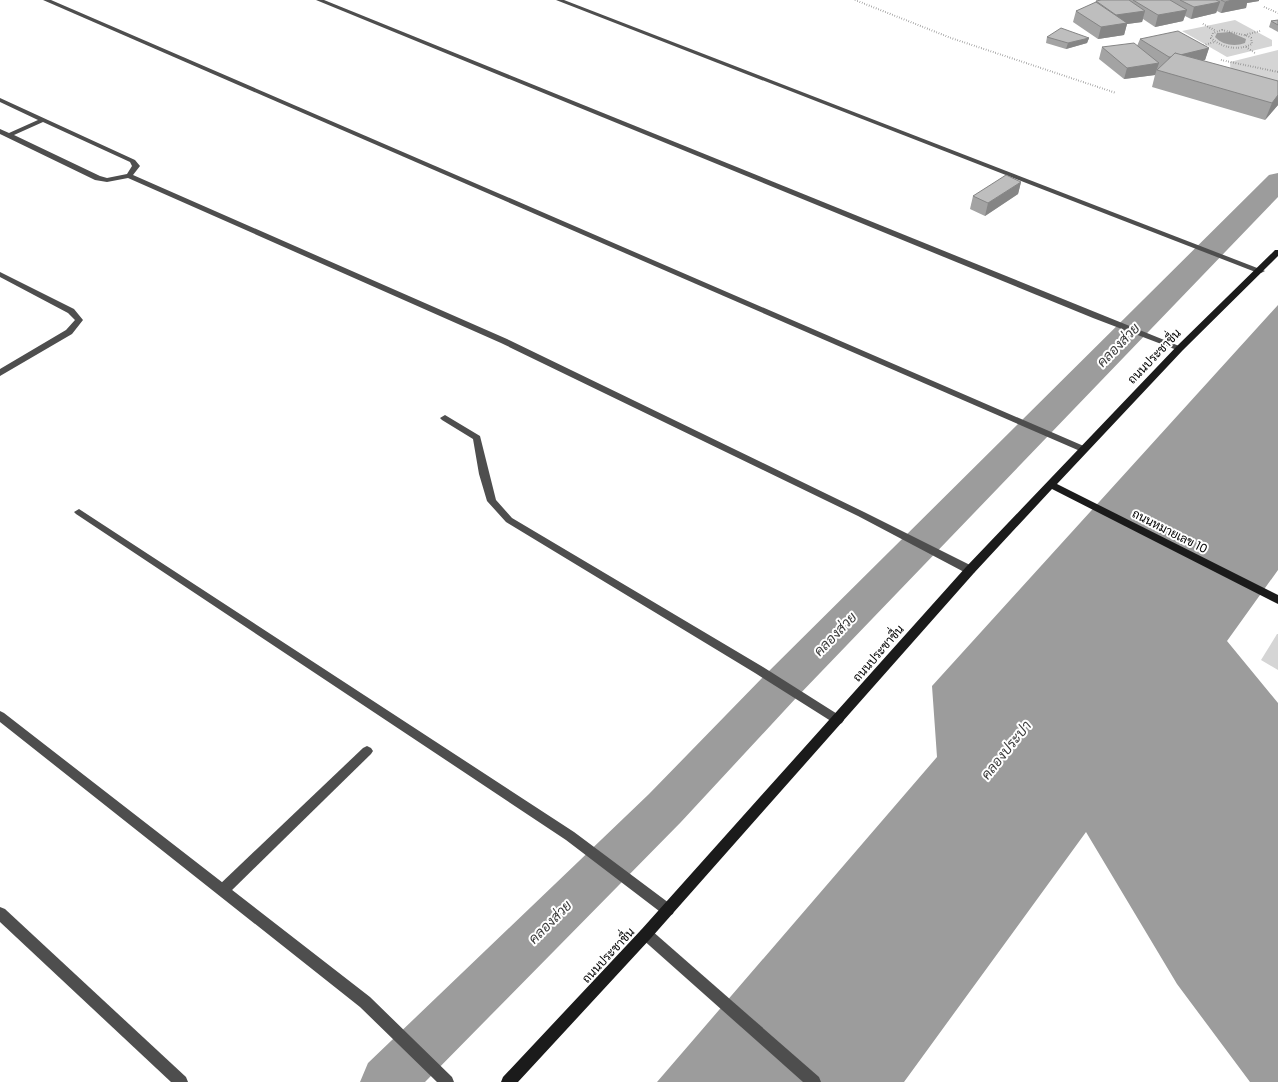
<svg xmlns="http://www.w3.org/2000/svg" width="1278" height="1082" font-family="Poppins,Sarabun,sans-serif">
<rect width="100%" height="100%" fill="#fff"/>
<g fill="#d5d5d5">
<polygon points="1235,20 1272,40 1272,46 1227,57 1182,31"/>
<polygon points="1278,50 1278,92 1231,77 1230,62"/>
<polygon points="1277,634 1278,634 1278,670 1261,660"/>
</g>
<g fill="#9c9c9c">
<path d="M1230,32l16,7 -1,4c-10,4 -23,2 -30,-6l2,-4z"/>
<polygon points="1278,305 1278,570 1227,641 1278,703 1278,1082 1250,1082 1177,984 1086,832 904,1082 657,1082 937,757 932,686"/>
</g>
<g fill="none" stroke-linecap="round" stroke-linejoin="round">
<polygon fill="#9c9c9c" fill-rule="evenodd" points="1278,173 1278,197 796,698 681,822 425,1082 360,1082 368,1063 649,794 766,674 1269,175"/>
<g stroke="#707070" stroke-width="2" stroke-dasharray="0.5 2" stroke-linecap="butt">
<polyline points="855,0 951,38 1116,93"/>
<polyline points="1264,7 1278,13"/>
<polyline points="1203,24 1216,31"/>
<path d="M1222,30l26,6 3,2 1,6c-14,7 -30,4 -41,-6l2,-5z"/>
<polyline points="1245,35 1260,31"/>
<polyline points="1201,46 1214,42"/>
<polyline points="1246,47 1255,53"/>
<polyline points="1221,60 1278,72"/>
</g>
<g fill="#4e4e4e" fill-rule="evenodd">
<polygon points="367,746 371,748 373,751 371,754 228,894 223,896 218,894 217,890 218,886 363,748"/>
<polygon points="646,928 651,930 819,1077 821,1082 803,1082 641,938 639,934 641,930"/>
</g>
<g fill="#4e4e4e" fill-rule="evenodd">
<polygon points="43,0 51,0 1086,447 1088,449 1086,451 1080,451"/>
<polygon points="316,0 324,0 1184,348 1180,351 1177,350 1093,318"/>
<polygon points="556,0 564,0 1265,271 1261,273 1258,273"/>
<path d="M0,98l135,62 5,6 -7,9 374,164 357,173 110,55 1,3 -1,3h-8l-108,-57 -357,-173 -373,-165 -21,4 -12,-2 -95,-46v-5l9,4 29,-13 -38,-18zM43,122l87,40 2,4 -5,8 -20,4 -7,-2 -86,-41z"/>
<polygon points="0,272 74,309 83,320 72,334 0,376 0,369 66,330 75,320 68,313 0,277"/>
<polygon points="445,415 480,436 496,500 512,518 763,667 842,717 844,720 842,723 838,725 834,723 755,673 506,522 487,501 479,474 473,439 442,420 440,418"/>
<polygon points="79,509 574,832 673,906 674,910 673,914 668,916 663,914 566,840 76,514 74,512"/>
<polygon points="0,711 4,713 370,997 452,1077 454,1082 437,1082 360,1007 0,722"/>
<polygon points="0,907 5,909 186,1077 188,1082 171,1082 0,922"/>
</g>
<polygon fill="#1b1b1b" fill-rule="evenodd" points="1275,250 1278,250 1278,256 1183,350 1057,484 1278,595 1278,604 1052,489 974,573 651,938 518,1082 501,1082 503,1077 641,930 966,567 1177,346"/>
</g>
<g fill="#a3a3a3">
<polygon points="1101,0 1259,0 1259,1 1247,3 1246,8 1221,13 1217,11 1216,13 1191,19 1185,16 1183,21 1155,27 1143,19 1142,22 1127,24 1124,35 1098,39 1073,22 1076,11 1095,3 1096,1"/>
<polygon points="1278,20 1278,32 1269,27 1271,21"/>
<polygon points="1047,37 1089,38 1087,43 1066,49 1046,43"/>
<polygon points="1140,39 1209,48 1205,60 1202,61 1278,81 1278,105 1265,120 1152,87 1155,75 1124,79 1099,59 1102,47 1137,46"/>
<polygon points="1021,182 1018,194 985,216 970,209 973,196"/>
</g>
<g fill="#858585">
<polygon points="1232,0 1259,0 1259,1 1247,3 1246,8 1221,13 1225,2"/>
<polygon points="1220,2 1216,13 1191,19 1194,7"/>
<polygon points="1187,10 1183,21 1155,27 1158,15"/>
<polygon points="1145,11 1142,22 1127,24 1124,35 1098,39 1101,27 1113,25 1116,15"/>
<polygon points="1089,38 1087,43 1066,49 1068,43"/>
<polygon points="1209,48 1205,60 1166,69 1169,57"/>
<polygon points="1159,63 1155,75 1124,79 1127,68"/>
<polygon points="1278,95 1278,105 1265,120 1272,103"/>
<polygon points="1021,182 1018,194 985,216 988,203"/>
</g>
<g fill="#bebebe" stroke="#858585">
<polygon points="1101,0 1129,0 1145,11 1116,15 1096,1"/>
<polygon points="1133,0 1170,0 1187,10 1158,15"/>
<polygon points="1180,0 1216,0 1220,2 1194,7"/>
<polygon points="1221,0 1232,0 1225,2"/>
<polygon points="1096,2 1127,23 1101,27 1076,11"/>
<polygon points="1278,20 1278,25 1271,21"/>
<polygon points="1061,28 1089,38 1068,43 1047,37"/>
<polygon points="1178,31 1209,48 1180,55 1175,53 1171,57 1169,57 1140,39"/>
<polygon points="1134,43 1159,63 1127,68 1102,47"/>
<polygon points="1175,53 1278,81 1278,95 1272,103 1157,70"/>
<polygon points="1006,175 1021,182 988,203 973,196"/>
</g>
<g text-anchor="middle" dominant-baseline="central" stroke-width="4" stroke-linejoin="round" paint-order="stroke">
<g font-size="12" fill="#000" stroke="#fff">
<text transform="translate(1154 356) rotate(-46)">ถนนประชาชื่น</text>
<text transform="translate(1170 531) rotate(27)">ถนนหมายเลข 10</text>
<text transform="translate(878 653) rotate(-49)">ถนนประชาชื่น</text>
<text transform="translate(608 955) rotate(-47)">ถนนประชาชื่น</text>
</g>
<g font-size="14" font-style="italic" fill="#3d3d3d" stroke="#fff">
<text transform="translate(1118 345) rotate(-46)">คลองส่วย</text>
<text transform="translate(835 634) rotate(-46)">คลองส่วย</text>
<text transform="translate(1006 750) rotate(-51)">คลองประปา</text>
<text transform="translate(550 922) rotate(-45)">คลองส่วย</text>
</g>
</g>
</svg>
